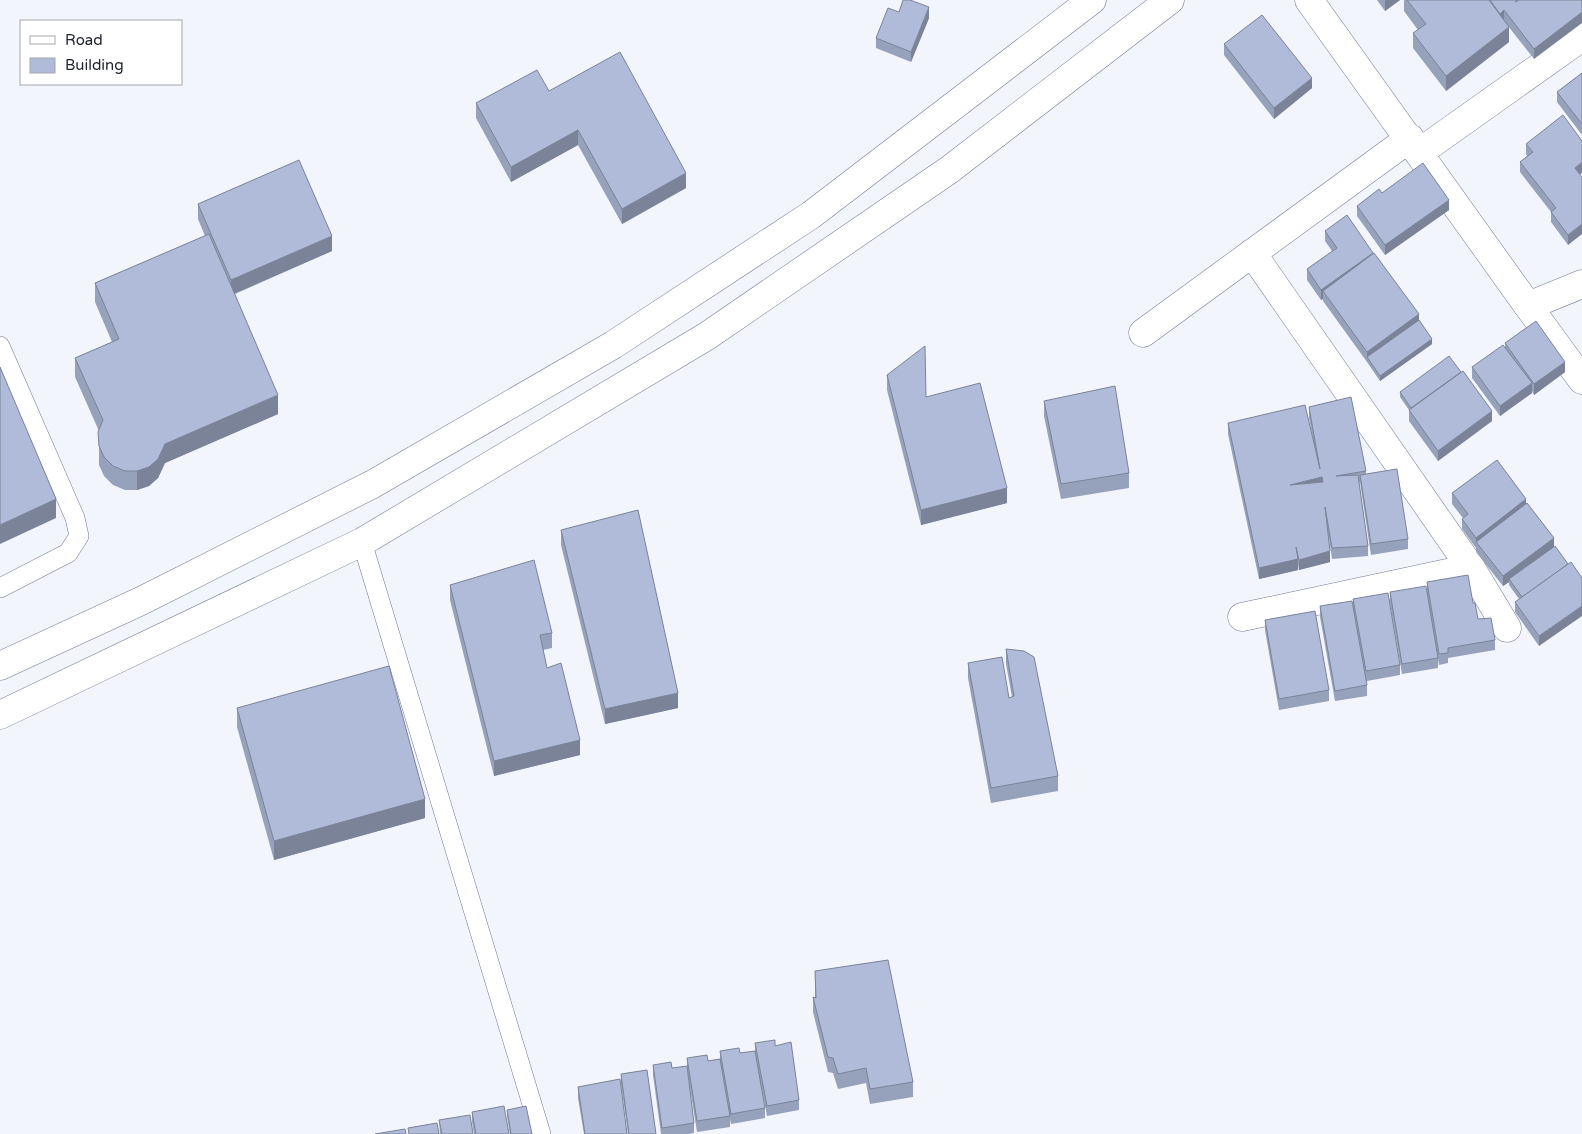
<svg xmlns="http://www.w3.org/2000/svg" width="1582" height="1134" font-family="'Varela Round',sans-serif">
<rect width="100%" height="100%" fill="#f2f5fb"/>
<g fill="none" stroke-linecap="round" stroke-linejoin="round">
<g stroke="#707a97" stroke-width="20">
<g id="lane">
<polyline points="0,346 75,518 79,536 68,553 0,588"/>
<polyline points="362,542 541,1134"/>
</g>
</g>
<g stroke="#707a97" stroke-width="29">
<g id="street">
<polyline points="1309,0 1528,306 1582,284"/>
<polyline points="1420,152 1582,37"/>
<polyline points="1252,253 1471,568 1507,628"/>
<polyline points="1528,306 1582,380"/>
<polyline points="1143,333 1410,138"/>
<polyline points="1242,617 1471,568"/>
</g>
</g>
<g stroke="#707a97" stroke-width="29">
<g id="secondary">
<polyline points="0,666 141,601 373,484 613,345 811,215 1092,0"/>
<polyline points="0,715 362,542 707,336 949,170 1170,0"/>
</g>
</g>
<use href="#lane" stroke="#fff" stroke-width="19"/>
<use href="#street" stroke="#fff" stroke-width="28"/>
<use href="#secondary" stroke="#fff" stroke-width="28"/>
</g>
<g fill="#96a1bb">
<polygon points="1377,0 1400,0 1385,11"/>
<polygon points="1404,0 1582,0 1534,59 1504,21 1509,42 1446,91 1413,48 1413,33 1418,30 1404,11"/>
<polygon points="929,18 911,62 876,48 876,38"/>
<polygon points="1224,44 1312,88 1274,119 1224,55"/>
<polygon points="1582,73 1582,135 1557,102 1557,92"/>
<polygon points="549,91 686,188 622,224 578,145 511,182 476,118 476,103"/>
<polygon points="1526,144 1580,174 1568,245 1551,222 1551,212 1520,172 1520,162 1527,156 1526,154"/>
<polygon points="1382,193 1449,210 1385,255 1357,216 1357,206"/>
<polygon points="198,204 332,251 235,294 278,414 165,463 158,478 149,486 137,490 125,490 113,485 104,476 99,465 99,431 75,377 75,358 112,342 95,302 95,283 205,236 198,219"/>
<polygon points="1325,231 1373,254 1419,320 1432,344 1380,381 1367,362 1323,301 1323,299 1321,300 1307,280 1307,269 1332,251 1325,241"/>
<polygon points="1505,343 1565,372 1534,395 1532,391 1532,393 1500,416 1472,378 1472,367 1505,347"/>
<polygon points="1461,372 1492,421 1438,461 1409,421 1409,410 1400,397 1400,392"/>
<polygon points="887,375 926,397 1007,503 921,525 887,390"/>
<polygon points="1044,401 1129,473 1129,488 1061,499 1044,416"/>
<polygon points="1309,407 1366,471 1366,474 1408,539 1408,549 1371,555 1360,482 1359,483 1368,546 1368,556 1332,559 1329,537 1330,562 1299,570 1298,565 1298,570 1259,579 1228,434 1228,423 1313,439 1309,418"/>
<polygon points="1452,493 1526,503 1554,538 1539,646 1515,612 1515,602 1519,599 1509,585 1509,582 1503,586 1476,552 1476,548 1462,529 1462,519 1463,518 1452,504"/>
<polygon points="561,530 678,708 605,724 561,545"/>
<polygon points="1427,582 1473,603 1478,619 1495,640 1495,650 1448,658 1448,663 1439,665 1438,659 1438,668 1402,674 1390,603 1390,592 1427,591"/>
<polygon points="450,585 552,633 552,648 543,650 547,668 580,755 494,776 450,600"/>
<polygon points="1353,599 1400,665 1400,675 1367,681 1367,696 1335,701 1320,617 1320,606 1353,606"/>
<polygon points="1265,620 1329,690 1329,701 1279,710 1265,630"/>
<polygon points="1006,649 1058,776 1058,791 991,803 968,678 968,663 1009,698 1012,697 1006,664"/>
<polygon points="237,708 425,818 274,860 237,727"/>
<polygon points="815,971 913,1082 913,1097 870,1104 866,1083 838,1089 833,1073 828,1072 813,1012 813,997 815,998"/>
<polygon points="755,1043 775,1046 799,1100 799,1110 767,1116 761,1084 765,1108 765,1118 731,1124 730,1119 730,1127 697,1132 687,1069 687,1058 708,1061 720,1059 720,1051 740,1053 755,1053"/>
<polygon points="653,1065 672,1068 694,1123 694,1133 689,1134 661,1134 653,1075"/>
<polygon points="647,1070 656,1134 628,1134 621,1084 621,1074"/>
<polygon points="578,1087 627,1134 584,1134 578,1098"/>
<polygon points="507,1110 532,1134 510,1134 507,1116"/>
<polygon points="472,1112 509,1134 474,1134 472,1122"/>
<polygon points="439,1120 473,1134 440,1134"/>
</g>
<g fill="#7a8398">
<polygon points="1386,0 1400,0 1385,11 1385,1"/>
<polygon points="929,7 929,18 911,62 911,52"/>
<polygon points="1504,10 1504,21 1500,24 1500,14"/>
<polygon points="1582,12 1582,23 1534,59 1534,49"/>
<polygon points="1509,27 1509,42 1446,91 1446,76"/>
<polygon points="1312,78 1312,88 1274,119 1274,108"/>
<polygon points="578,130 578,145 511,182 511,167"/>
<polygon points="1582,162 1582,173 1575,178 1575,168"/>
<polygon points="686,173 686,188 622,224 622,209"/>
<polygon points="1449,200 1449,210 1385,255 1385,245"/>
<polygon points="1582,224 1582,234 1568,245 1568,235"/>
<polygon points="332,236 332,251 231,295 231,280"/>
<polygon points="1373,253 1373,263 1323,291 1323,299 1321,300 1321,290"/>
<polygon points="1419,314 1419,325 1367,357 1367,362 1367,352"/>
<polygon points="1432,339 1432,344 1380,381 1380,376"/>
<polygon points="1565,362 1565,372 1534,395 1534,384"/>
<polygon points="1532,383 1532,393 1500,416 1500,406"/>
<polygon points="278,395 278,414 165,463 158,478 149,486 137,490 137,471 165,444"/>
<polygon points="1492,411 1492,421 1438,461 1438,451"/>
<polygon points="1322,477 1322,488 1290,485"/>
<polygon points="1007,488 1007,503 921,525 921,510"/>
<polygon points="56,499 56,518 0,544 0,525"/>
<polygon points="1526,499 1526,510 1476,542 1476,548 1476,538"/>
<polygon points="1554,538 1554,548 1509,579 1509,582 1503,586 1503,576"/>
<polygon points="1330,551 1330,562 1299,570 1299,560"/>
<polygon points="1298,559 1298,570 1259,579 1259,568"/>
<polygon points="1582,606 1582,616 1539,646 1539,636"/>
<polygon points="678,693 678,708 605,724 605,709"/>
<polygon points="580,740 580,755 494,776 494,761"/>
<polygon points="425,799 425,818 274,860 274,841"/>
</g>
<g fill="#afbbd9" stroke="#7a8398" fill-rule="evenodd">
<polygon points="903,0 910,0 929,7 911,52 876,38 888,8 899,12"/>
<polygon points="1407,0 1489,0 1509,27 1446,76 1413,33 1426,24"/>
<polygon points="1490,0 1518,0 1515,2 1518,0 1582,0 1582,12 1534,49 1504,10 1500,14"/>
<polygon points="1262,15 1312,78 1274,108 1224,44"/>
<polygon points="620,52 686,173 622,209 578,130 511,167 476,103 537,70 549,91"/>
<polygon points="1582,73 1582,124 1557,92"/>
<polygon points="1563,115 1582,141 1582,162 1575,168 1582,177 1582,224 1568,235 1551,212 1556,208 1520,162 1533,152 1526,144"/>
<polygon points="299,160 332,236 231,280 198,204"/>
<polygon points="1423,163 1449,200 1385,245 1357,206 1379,189 1382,193"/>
<polygon points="1347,215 1373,253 1321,290 1307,269 1337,248 1325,231"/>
<polygon points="209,234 278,395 165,444 158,459 149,467 137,471 125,471 113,466 104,457 99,446 98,432 103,420 75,358 119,339 95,283"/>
<polygon points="1374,253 1419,314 1367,352 1323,291"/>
<polygon points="1419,320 1432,339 1380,376 1367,357"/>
<polygon points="1536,321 1565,362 1534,384 1505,343"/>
<polygon points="1503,345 1532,383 1500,406 1472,367"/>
<polygon points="925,346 926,397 980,383 1007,488 921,510 887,375"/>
<polygon points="1449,356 1461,372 1411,408 1400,392"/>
<polygon points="0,367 56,499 0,525"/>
<polygon points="1463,371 1492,411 1438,451 1409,410"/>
<polygon points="1115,386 1129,473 1061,484 1044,401"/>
<path d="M1351,397l15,74 -30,5 22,-1 10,71 -36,2 -7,-41 5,44 -31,9 -3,-13 2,12 -39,9 -31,-145 77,-18 15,64 -11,-62zM1322,477l1,5 -33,3z"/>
<polygon points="1497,460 1526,499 1476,538 1462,519 1468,514 1452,493"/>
<polygon points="1397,469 1408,539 1371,544 1360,475"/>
<polygon points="1527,503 1554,538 1503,576 1476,542"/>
<polygon points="638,510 678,693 605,709 561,530"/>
<polygon points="1555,546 1568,564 1522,597 1509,579"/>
<polygon points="534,560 552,633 540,635 547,668 561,663 580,740 494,761 450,585"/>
<polygon points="1571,562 1582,578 1582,606 1539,636 1515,602"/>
<polygon points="1468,575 1473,603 1475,603 1478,619 1491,618 1495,640 1448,648 1448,653 1439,654 1427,582"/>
<polygon points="1426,586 1438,658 1402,664 1390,592"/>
<polygon points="1388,593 1400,665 1366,671 1353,599"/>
<polygon points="1352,601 1367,685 1335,691 1320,606"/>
<polygon points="1315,611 1329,690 1279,699 1265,620"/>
<polygon points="1006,649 1024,651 1034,657 1058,776 991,788 968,663 1002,657 1009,698 1014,696"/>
<polygon points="389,666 425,799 274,841 237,708"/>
<polygon points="888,960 913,1082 870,1089 866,1068 838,1074 833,1058 828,1057 813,997 816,998 815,971"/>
<polygon points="775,1040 775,1046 791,1042 799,1100 767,1106 755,1043"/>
<polygon points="739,1048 740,1053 755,1051 765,1108 731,1114 720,1051"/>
<polygon points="707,1055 708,1061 720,1059 730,1116 697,1121 687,1058"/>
<polygon points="671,1062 672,1068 687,1066 694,1123 662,1128 653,1065"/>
<polygon points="647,1070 656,1134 629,1134 621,1074"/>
<polygon points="620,1079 627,1134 585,1134 578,1087"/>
<polygon points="504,1106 509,1134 476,1134 472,1112"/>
<polygon points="526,1106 532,1134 511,1134 507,1110"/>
<polygon points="470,1115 473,1134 442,1134 439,1120"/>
<polygon points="437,1123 439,1134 409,1134 408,1128"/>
<polygon points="405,1129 406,1134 375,1134"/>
</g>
<rect x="20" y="20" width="162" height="65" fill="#ffffff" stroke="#a6a7ac"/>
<rect x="30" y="36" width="25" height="8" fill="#ffffff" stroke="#a6a7ac"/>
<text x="65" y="45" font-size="15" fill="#20242f">Road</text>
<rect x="30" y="58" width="25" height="15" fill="#afbbd9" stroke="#a6a7ac"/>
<text x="65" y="70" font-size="15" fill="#20242f">Building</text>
</svg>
